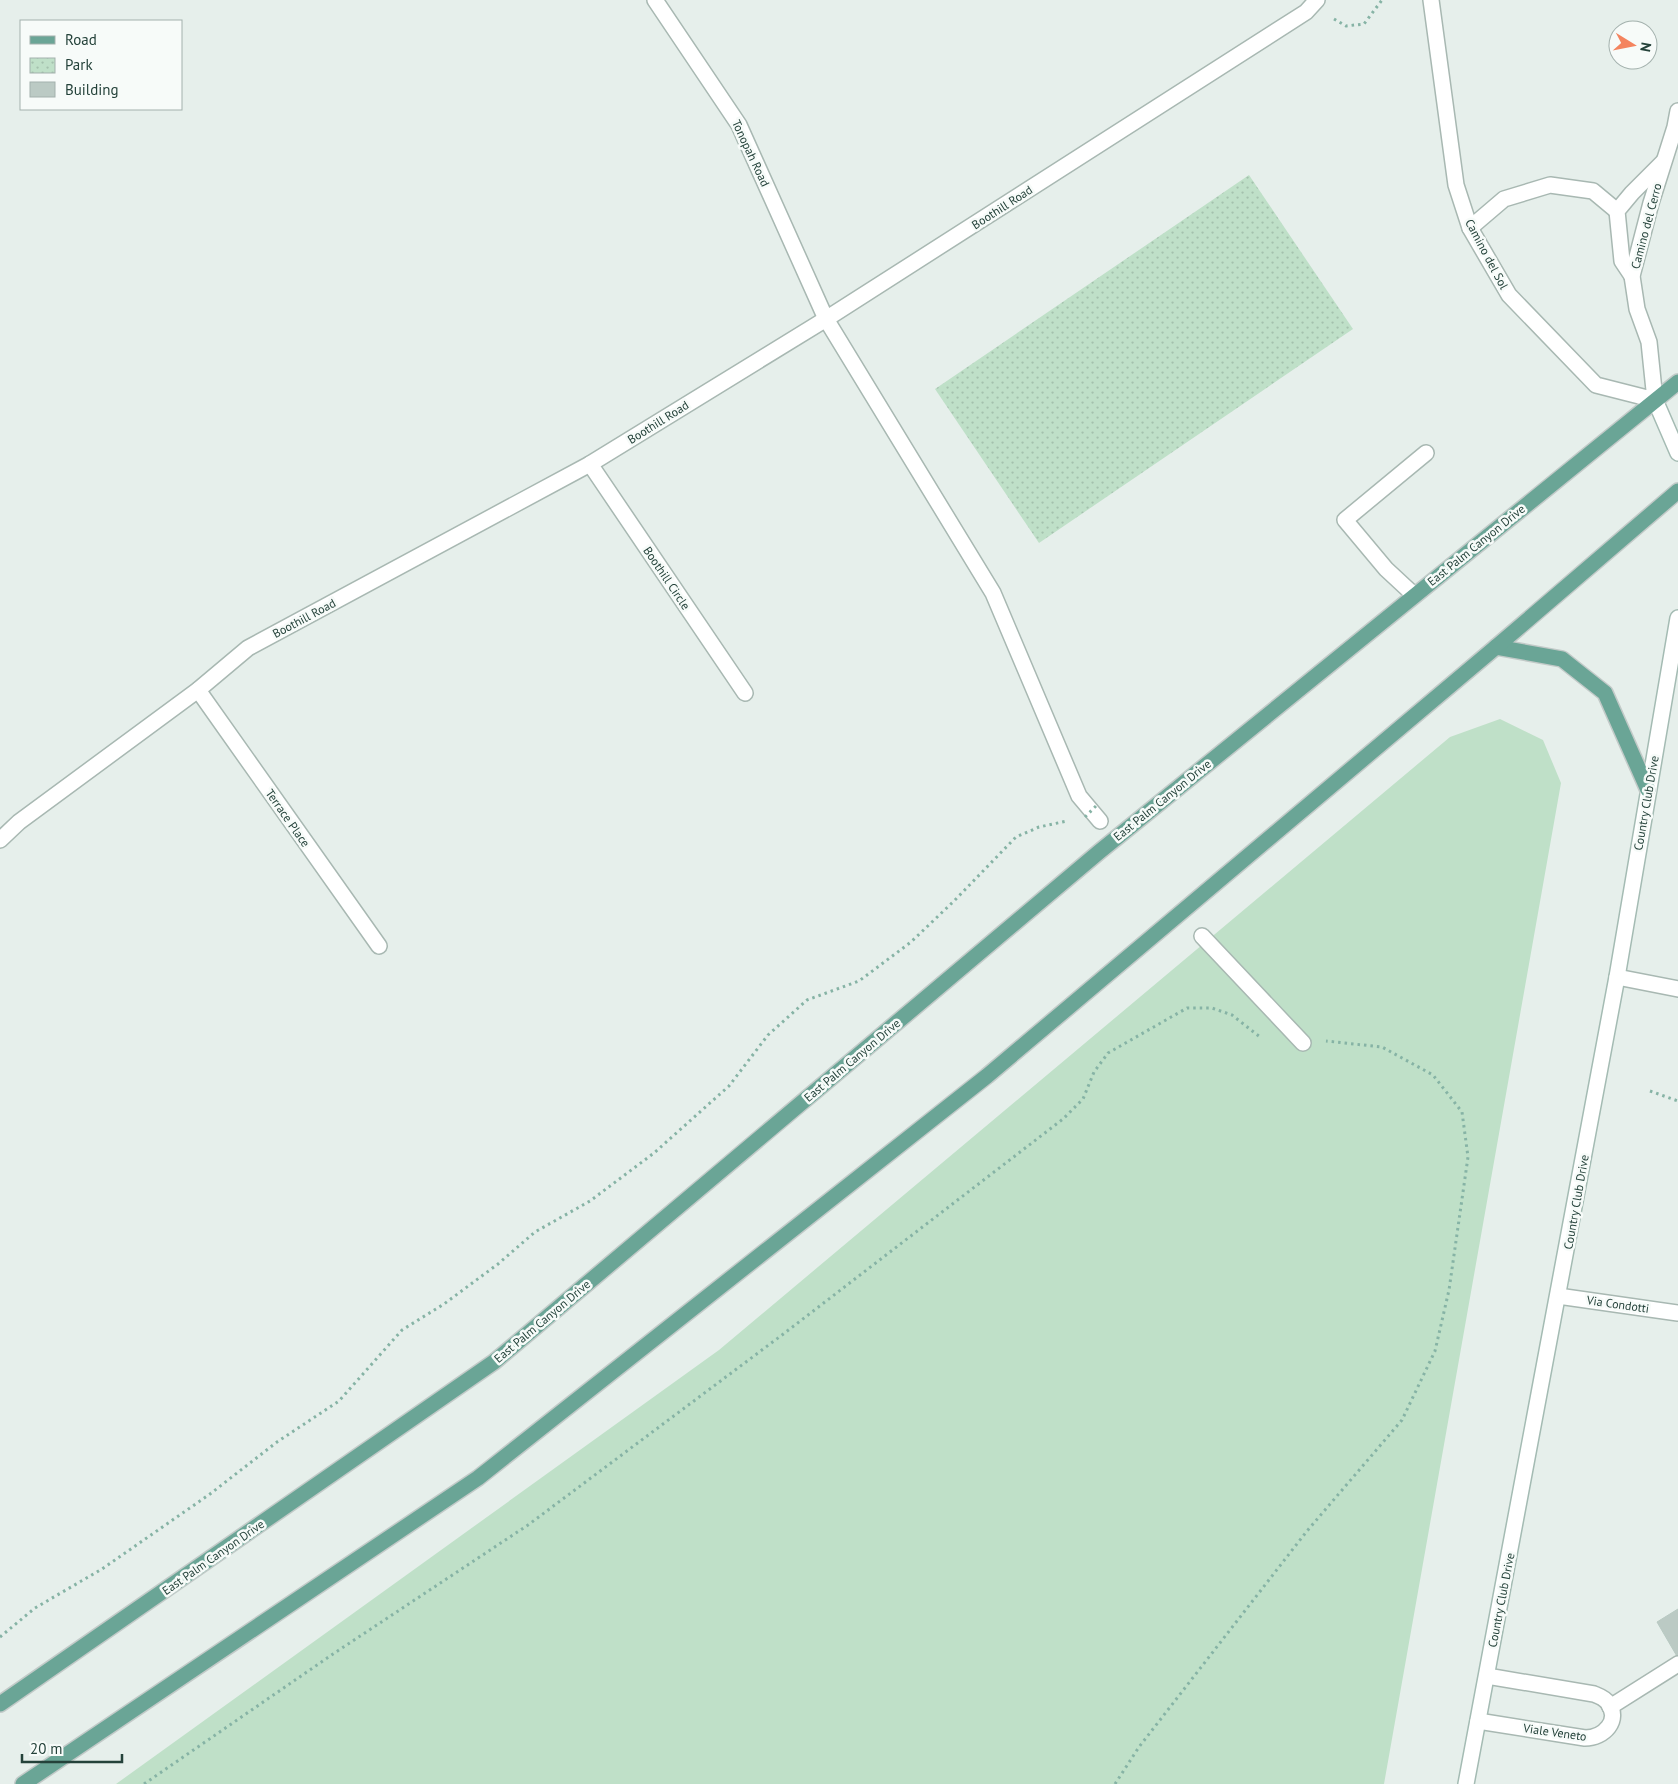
<svg xmlns="http://www.w3.org/2000/svg" width="1678" height="1784" font-family="'PT Sans',sans-serif">
<defs>
<pattern id="park-dots" width="8" height="8" patternUnits="userSpaceOnUse" patternTransform="scale(1.25)"><rect width="8" height="8" fill="#bfe0c8"/><path d="M2 2h.1M6 6h.1" fill="none" stroke="#a4c1ad" stroke-width="1.8" stroke-linecap="round"/></pattern>
</defs>
<rect width="100%" height="100%" fill="#e6efeb"/>
<polygon fill="#bfe0c8" points="1500,719 1543,740 1561,783 1384,1784 116,1784 719,1350 1450,737"/>
<polygon fill="url(#park-dots)" points="1249,175 1353,329 1039,543 935,389"/>
<polygon fill="#bbcac4" stroke="#b8c9c2" points="1678,1609 1678,1658 1657,1622"/>
<g fill="none" stroke-linecap="round" stroke-linejoin="round">
<g stroke="#a8b8b2" stroke-width="18">
<g id="service">
<polyline points="826,319 993,593 1079,796 1100,821"/>
<polyline points="1414,595 1386,569 1345,520 1426,453"/>
<polyline points="1202,936 1303,1043"/>
<polyline points="1617,977 1678,989"/>
</g>
</g>
<g stroke="#a8b8b2" stroke-width="18">
<g id="minor">
<polyline points="655,0 739,125 826,319"/>
<polyline points="1431,0 1456,185 1470,228 1509,295 1596,385 1655,400 1649,342 1637,309 1632,276 1651,203 1675,127 1678,111"/>
<polyline points="1470,228 1504,199 1550,185 1593,191 1617,211"/>
<polyline points="1632,276 1622,261 1617,211 1632,193 1663,162"/>
<polyline points="590,464 745,693"/>
<polyline points="198,690 379,946"/>
<polyline points="0,840 19,822 198,690 248,648 590,464 826,319 1306,12 1317,0"/>
<polyline points="1558,1296 1678,1313"/>
<polyline points="1610,1707 1678,1664"/>
<path d="M1478,1721l107,17c19,0 36,-18 23,-35 -3,-5 -9,-7 -14,-9l-107,-18"/>
</g>
</g>
<g stroke="#a4bbb3" stroke-width="18">
<g id="secondary">
<polyline points="1655,400 1678,453"/>
<polyline points="1466,1784 1617,977 1678,618"/>
</g>
</g>
<g stroke="#c2cac8" stroke-width="18">
<g id="primary">
<polyline points="1496,647 1562,659 1605,693 1648,790"/>
<polyline points="0,1704 494,1362 1099,852 1678,382"/>
<polyline points="23,1784 478,1478 987,1076 1496,647 1678,491"/>
</g>
</g>
<g stroke="#86b3a5" stroke-width="3" stroke-dasharray="2.5 4" stroke-linecap="butt">
<polyline points="1334,19 1346,26 1364,24 1382,0"/>
<polyline points="1650,1091 1678,1101"/>
<polyline points="0,1637 35,1608 102,1569 210,1494 277,1442 339,1401 402,1330 444,1304 498,1264 535,1232 590,1201 654,1153 729,1086 768,1035 807,1000 859,981 911,942 954,901 1016,837 1039,827 1067,821"/>
<polyline points="144,1784 333,1654 528,1525 782,1335 1063,1119 1083,1099 1094,1072 1108,1053 1187,1008 1212,1008 1232,1015 1260,1037"/>
<polyline points="1115,1784 1139,1747 1307,1531 1402,1420 1435,1351 1449,1290 1468,1157 1462,1112 1433,1075 1382,1047 1326,1041"/>
</g>
<use href="#service" stroke="#fff" stroke-width="15"/>
<use href="#minor" stroke="#fff" stroke-width="15"/>
<use href="#secondary" stroke="#fff" stroke-width="15"/>
<use href="#primary" stroke="#6aa596" stroke-width="15"/>
<polyline stroke="#86b3a5" stroke-width="3" stroke-dasharray="2.5 4" stroke-linecap="butt" points="1085,817 1097,805"/>
</g>
<g text-anchor="middle" dominant-baseline="central" stroke-width="5" stroke-linejoin="round" paint-order="stroke">
<g font-size="12" fill="#24423a" stroke="#f7fbf9">
<text transform="translate(751 153) rotate(65)">Tonopah Road</text>
<text transform="translate(1002 207) rotate(-33)">Boothill Road</text>
<text transform="translate(1646 226) rotate(-75)">Camino del Cerro</text>
<text transform="translate(1487 254) rotate(62)">Camino del Sol</text>
<text transform="translate(658 422) rotate(-32)">Boothill Road</text>
<text transform="translate(1476 545) rotate(-39)">East Palm Canyon Drive</text>
<text transform="translate(667 578) rotate(56)">Boothill Circle</text>
<text transform="translate(304 618) rotate(-28)">Boothill Road</text>
<text transform="translate(1162 800) rotate(-39)">East Palm Canyon Drive</text>
<text transform="translate(1646 803) rotate(-80)">Country Club Drive</text>
<text transform="translate(288 818) rotate(55)">Terrace Place</text>
<text transform="translate(852 1060) rotate(-40)">East Palm Canyon Drive</text>
<text transform="translate(1576 1202) rotate(-80)">Country Club Drive</text>
<text transform="translate(1618 1304) rotate(8)">Via Condotti</text>
<text transform="translate(542 1321) rotate(-40)">East Palm Canyon Drive</text>
<text transform="translate(213 1557) rotate(-35)">East Palm Canyon Drive</text>
<text transform="translate(1501 1600) rotate(-79)">Country Club Drive</text>
<text transform="translate(1555 1732) rotate(8)">Viale Veneto</text>
</g>
</g>
<rect x="20" y="20" width="162" height="90" fill="#f7fbf9" stroke="#a3b1ad"/>
<rect x="30" y="36" width="25" height="8" fill="#6aa596" stroke="#a3b1ad"/>
<text x="65" y="45" font-size="15" fill="#24423a">Road</text>
<rect x="30" y="58" width="25" height="15" fill="url(#park-dots)" stroke="#a3b1ad"/>
<text x="65" y="70" font-size="15" fill="#24423a">Park</text>
<rect x="30" y="82" width="25" height="15" fill="#bbcac4" stroke="#a3b1ad"/>
<text x="65" y="95" font-size="15" fill="#24423a">Building</text>
<g transform="translate(1633 45) rotate(100)"><circle r="24" fill="#f7fbf9" stroke="#a3b1ad"/>
<path d="M0-4L9 19L0 12L-9 19Z" fill="#f4845f"/>
<text y="-8" font-size="14" font-weight="bold" text-anchor="middle" fill="#24423a">N</text>
</g>
<path d="M22 1754v8h100v-8" fill="none" stroke="#24423a" stroke-width="2.5"/>
<text x="30" y="1754" font-size="15" fill="#24423a" stroke="#f7fbf9" stroke-width="4" paint-order="stroke">20 m</text>
</svg>
